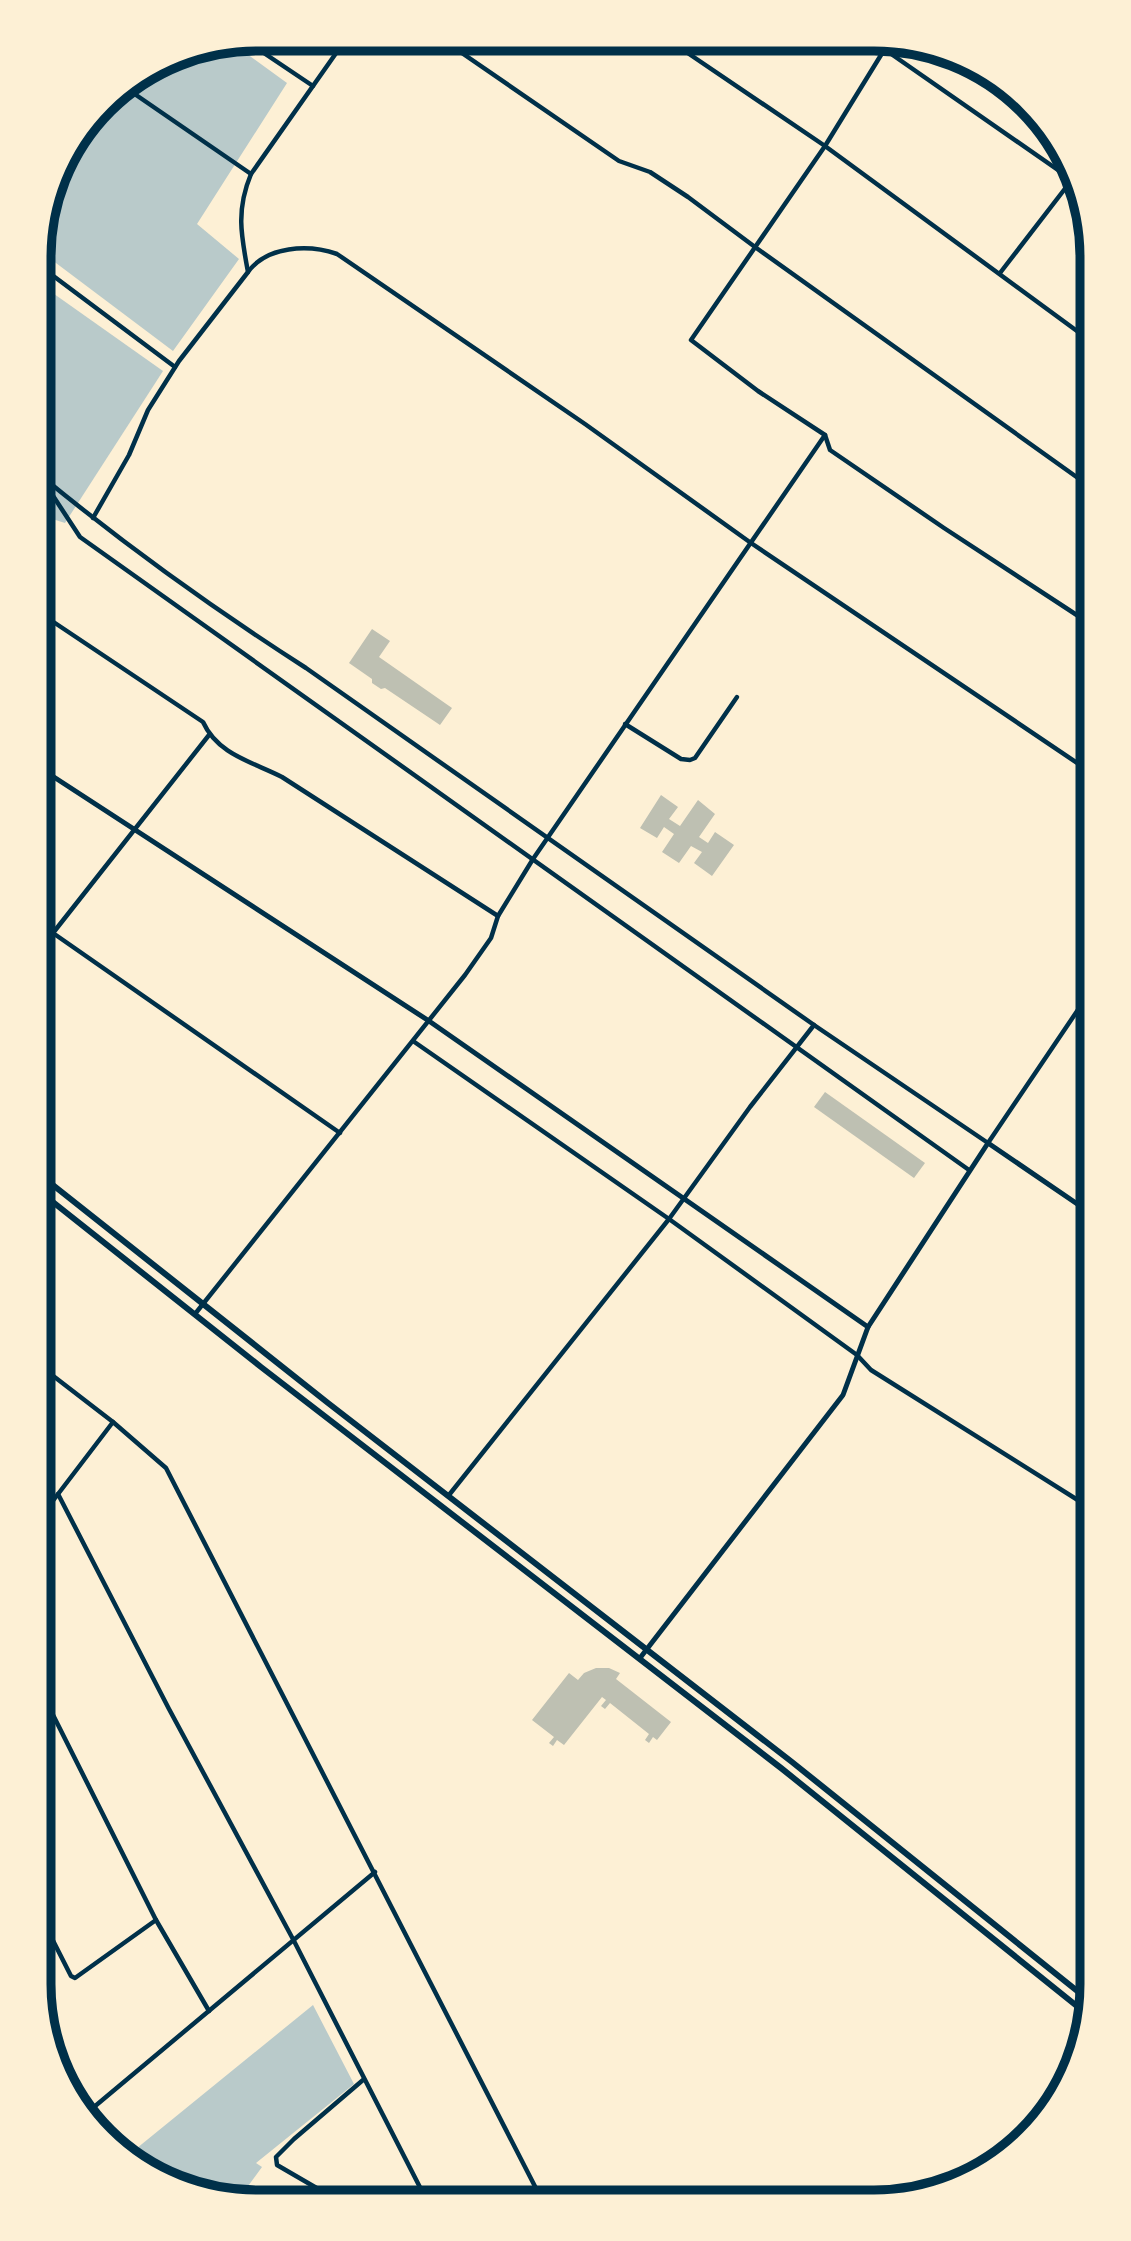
<svg xmlns="http://www.w3.org/2000/svg" width="1131" height="2241" font-family="Bitter,serif">
<rect width="100%" height="100%" fill="#fdf0d5"/>
<g fill="#b9caca">
<polygon points="232,43 287,83 197,224 239,259 173,351 40,251 40,229 61,160 113,93 174,55"/>
<polygon points="40,284 163,371 65,523 40,515"/>
<polygon points="313,2005 354,2084 256,2163 262,2167 237,2201 228,2201 161,2180 126,2157"/>
</g>
<g fill="#bec0b2">
<polygon points="372,629 390,641 379,657 452,708 440,725 385,688 381,689 372,683 372,679 349,663"/>
<polygon points="661,795 678,807 669,819 680,826 698,800 715,814 699,837 708,843 715,832 734,845 712,876 694,863 702,852 691,846 679,863 662,852 674,834 664,827 657,838 640,828"/>
<polygon points="825,1092 925,1163 914,1178 814,1107"/>
<polygon points="596,1668 609,1668 620,1673 616,1679 671,1722 657,1740 653,1737 649,1743 645,1740 649,1734 610,1703 605,1709 601,1706 606,1700 602,1697 564,1745 557,1740 553,1746 549,1743 554,1737 532,1720 569,1673 578,1680 584,1673"/>
</g>
<g fill="none" stroke-linecap="round" stroke-linejoin="round">
<g stroke="#003049" stroke-width="4.5">
<polyline points="443,40 619,161 650,172 688,197 755,247 1092,488"/>
<polyline points="246,41 313,86"/>
<polyline points="670,41 825,146 1092,342"/>
<polyline points="874,42 1081,186"/>
<polyline points="889,42 825,146 691,340 758,391 825,435 830,450 944,528 1092,625"/>
<polyline points="123,86 251,174"/>
<polyline points="40,266 175,367"/>
<path d="M248,272c19,-26 60,-28 89,-18l248,170 166,119 341,230"/>
<polyline points="1000,273 1074,177"/>
<path d="M40,475c85,70 174,134 266,193l508,357 174,118 104,-154"/>
<polyline points="42,479 80,537 969,1170"/>
<path d="M93,518l36,-63 19,-45 31,-49 69,-89c-7,-37 -12,-62 3,-98l95,-135"/>
<path d="M40,613l163,109c15,33 50,40 79,55l216,139"/>
<polyline points="625,724 681,759 690,760 695,758 737,697"/>
<polyline points="40,924 340,1133"/>
<polyline points="53,933 209,735"/>
<polyline points="413,1041 669,1219 857,1355 871,1370 1092,1509"/>
<polyline points="195,1314 465,975 491,938 498,916 533,859 825,435"/>
<polyline points="39,1365 113,1422 166,1468 543,2202"/>
<polyline points="58,1494 169,1709 294,1941 427,2201"/>
<polyline points="449,1495 669,1219 750,1107 814,1025"/>
<polyline points="39,1501 48,1508"/>
<polyline points="39,1519 113,1422"/>
<polyline points="39,1687 156,1920 209,2011"/>
<polyline points="39,1913 71,1976 75,1978 156,1920"/>
<polyline points="88,2112 375,1872"/>
<polyline points="339,2201 277,2165 276,2157 294,2139 363,2080"/>
</g>
<g stroke="#003049" stroke-width="5">
<polyline points="40,768 429,1021 868,1327"/>
<polyline points="640,1658 843,1395 868,1327 988,1143 1092,1214"/>
</g>
<g stroke="#003049" stroke-width="6">
<polyline points="39,1174 328,1403 792,1762 1091,2002"/>
<polyline points="39,1191 261,1367 781,1768 1088,2015"/>
</g>
</g>
<path d="M0 0H1131V2241H0ZM257 51H874A206 206 0 0 1 1080 257V1984A206 206 0 0 1 874 2190H257A206 206 0 0 1 51 1984V257A206 206 0 0 1 257 51Z" fill="#fdf0d5" fill-rule="evenodd"/>
<path fill="none" stroke="#003049" stroke-width="9" d="M257 51H874A206 206 0 0 1 1080 257V1984A206 206 0 0 1 874 2190H257A206 206 0 0 1 51 1984V257A206 206 0 0 1 257 51Z"/>
</svg>
